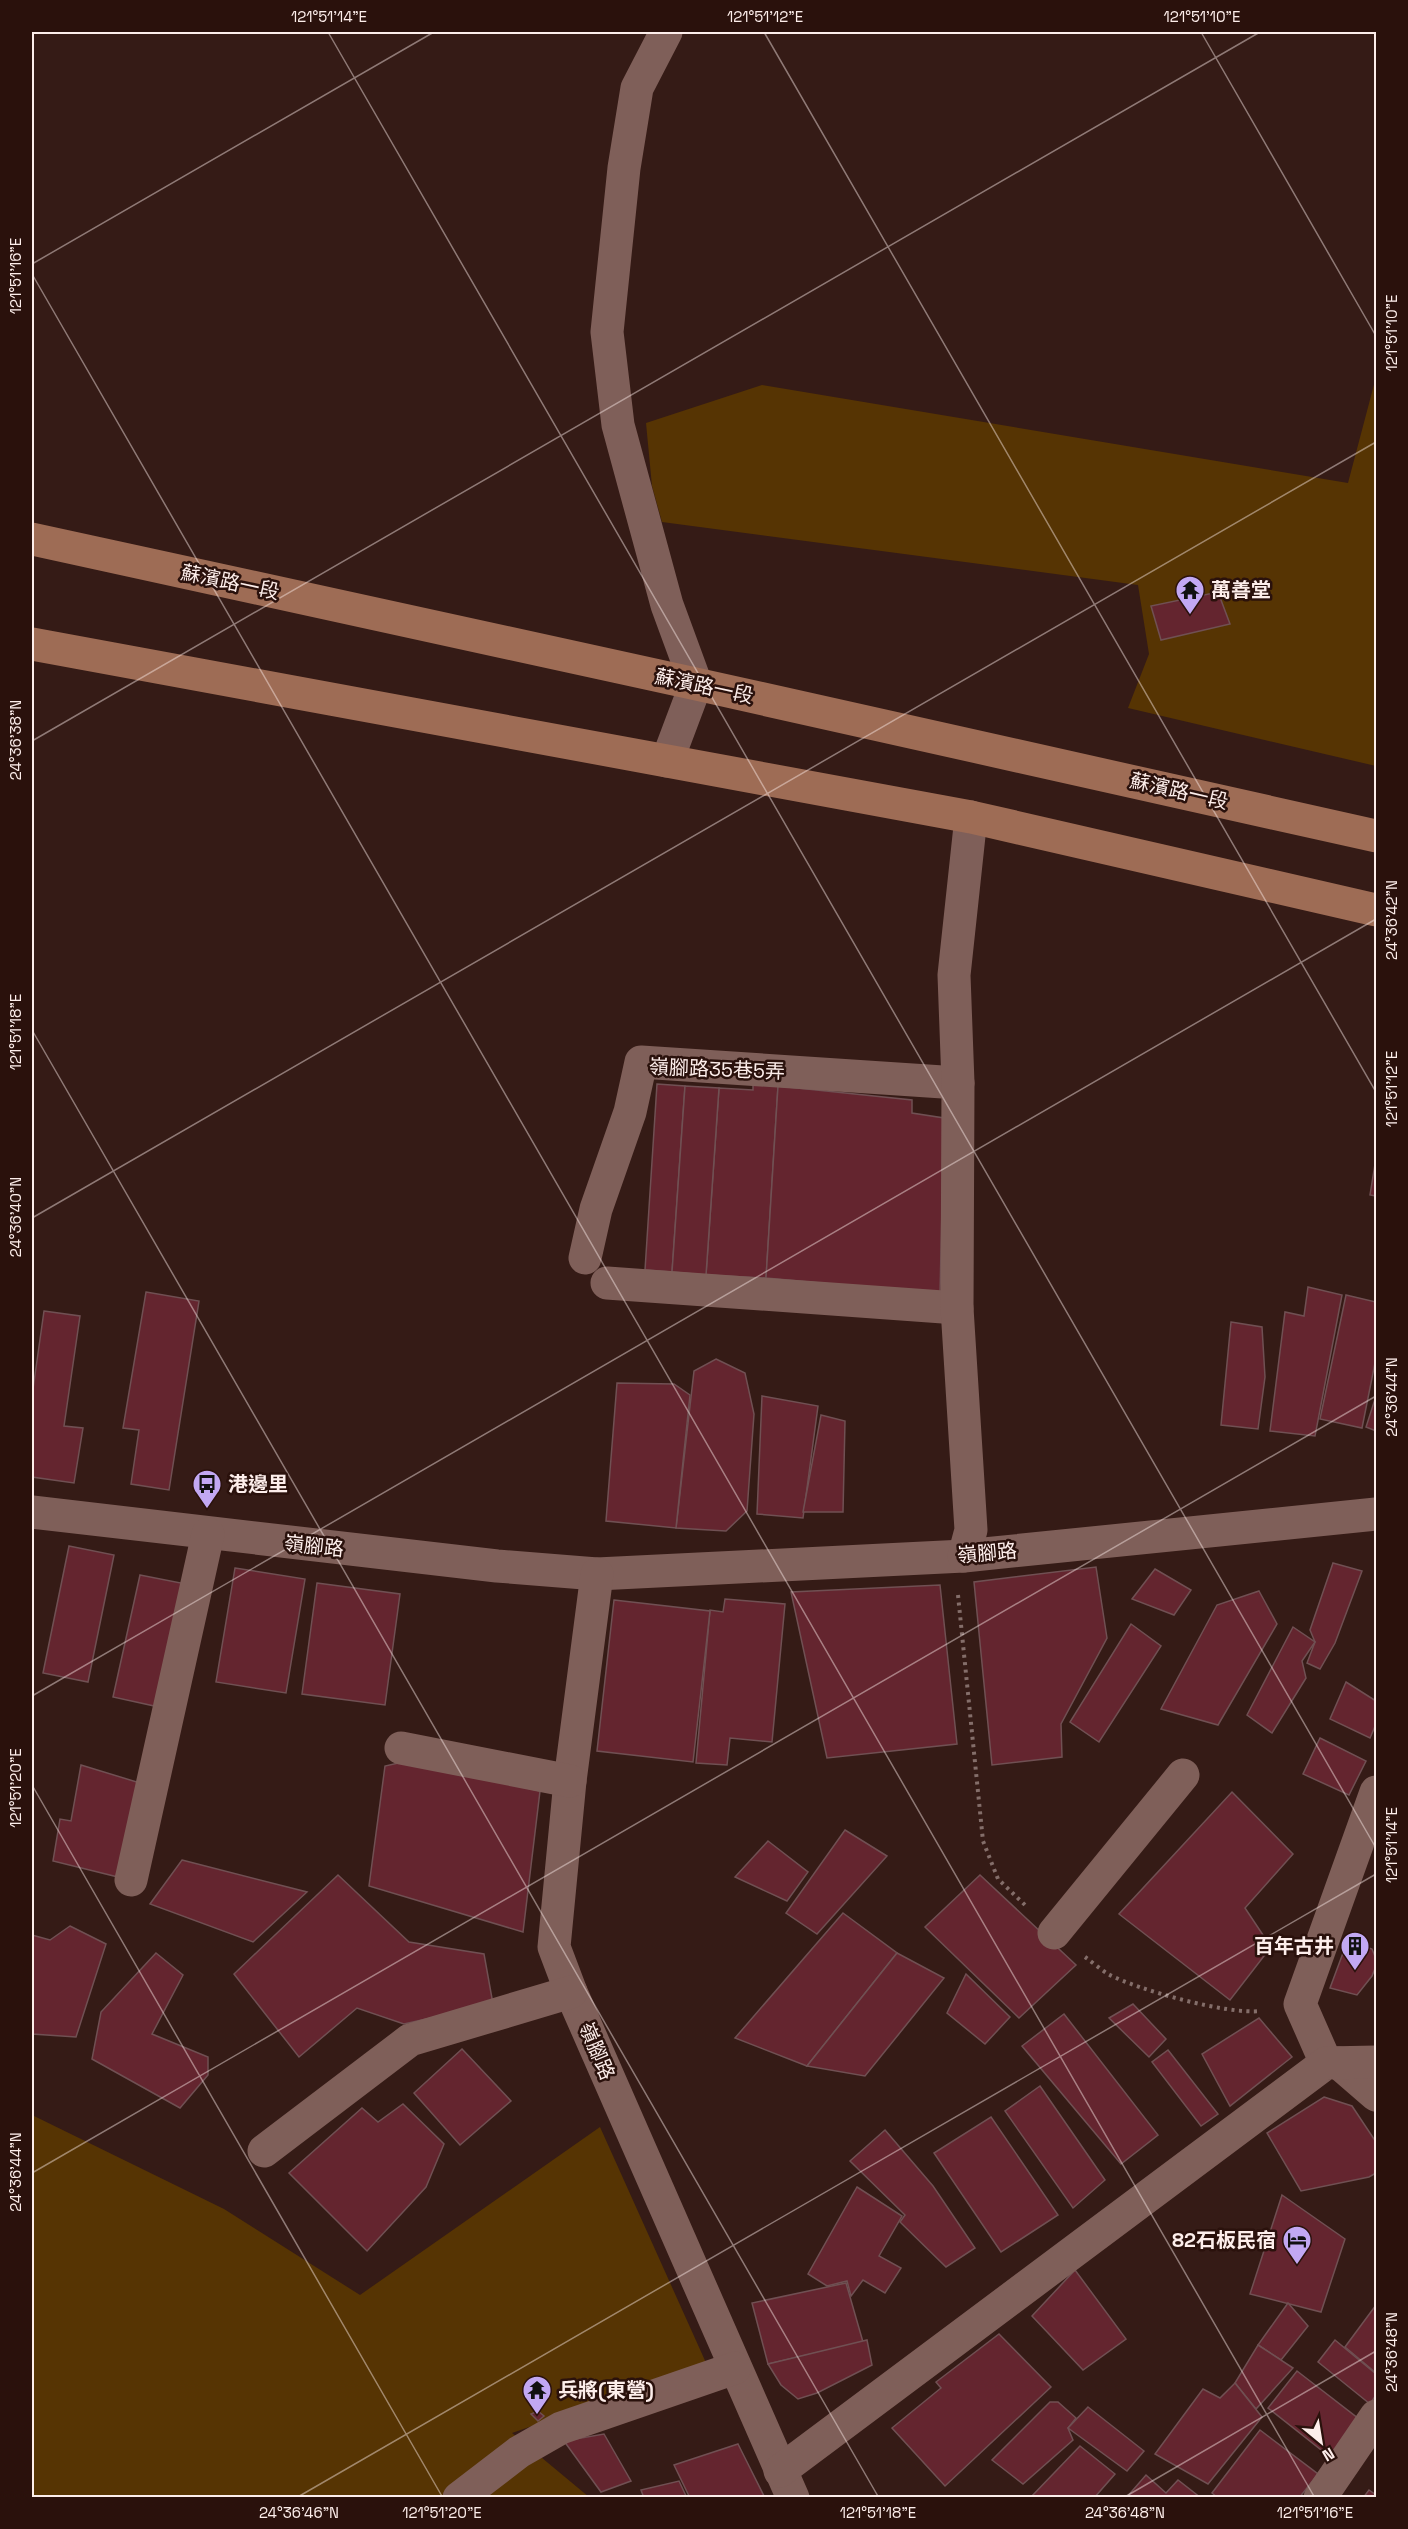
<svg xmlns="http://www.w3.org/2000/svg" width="1408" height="2529" font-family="'Space Grotesk','Noto Sans TC',sans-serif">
<rect width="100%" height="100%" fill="#351b16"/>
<g fill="#563403">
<polygon points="1376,377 1376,766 1128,708 1149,654 1138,585 662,522 652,486 646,423 762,385 1348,483"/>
<polygon points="32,2115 224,2209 360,2295 600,2127 707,2365 512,2433 589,2497 32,2497"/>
</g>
<g fill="#64252f" stroke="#705053" stroke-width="1.5">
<polygon points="1218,592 1230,624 1161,640 1151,606"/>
<polygon points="657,1084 685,1086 672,1272 645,1270"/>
<polygon points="753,1084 778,1086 766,1278 706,1275 719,1088 753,1090"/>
<polygon points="685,1086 719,1088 706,1275 672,1272"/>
<polygon points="778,1086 912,1100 912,1113 944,1118 940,1294 766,1278"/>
<polygon points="1376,1158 1376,1196 1370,1195"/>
<polygon points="1308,1287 1342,1295 1315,1436 1270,1431 1285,1312 1304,1316"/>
<polygon points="146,1292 199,1301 169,1490 131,1484 139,1430 123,1428"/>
<polygon points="1346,1295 1376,1302 1376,1358 1362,1428 1320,1419"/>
<polygon points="44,1311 80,1316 64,1426 83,1428 74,1483 32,1477 32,1396"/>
<polygon points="1231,1322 1262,1327 1265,1377 1258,1429 1221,1425"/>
<polygon points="716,1359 745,1373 754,1414 747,1511 726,1531 676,1528 694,1371"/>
<polygon points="617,1383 674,1384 690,1395 676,1528 606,1521"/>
<polygon points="762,1396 818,1406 803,1518 757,1514"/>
<polygon points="1376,1396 1376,1431 1366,1427"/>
<polygon points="821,1415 845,1421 843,1512 803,1512"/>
<polygon points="69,1546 114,1555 88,1682 43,1673"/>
<polygon points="1333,1563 1362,1571 1335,1643 1320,1669 1307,1663 1315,1642 1310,1630"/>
<polygon points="1096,1567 1107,1638 1061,1724 1062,1757 992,1765 974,1582"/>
<polygon points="235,1568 305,1579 286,1693 216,1682"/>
<polygon points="1155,1569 1191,1590 1174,1615 1132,1599"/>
<polygon points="140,1575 186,1584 159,1707 113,1697"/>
<polygon points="317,1583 400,1594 385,1705 302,1694"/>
<polygon points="940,1585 957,1744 827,1758 791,1592"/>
<polygon points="1259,1591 1277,1624 1218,1725 1161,1709 1217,1605"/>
<polygon points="725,1599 785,1604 772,1742 730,1738 727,1765 696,1763 710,1610 723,1612"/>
<polygon points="614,1600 710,1611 693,1762 597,1751"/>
<polygon points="1131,1624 1161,1646 1099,1742 1070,1722"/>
<polygon points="1293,1627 1315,1642 1302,1661 1306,1678 1272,1733 1247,1715"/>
<polygon points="1346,1682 1376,1701 1376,1724 1370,1738 1330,1719"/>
<polygon points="1320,1738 1366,1761 1349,1795 1303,1774"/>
<polygon points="407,1761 540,1791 523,1932 369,1886 385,1766"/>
<polygon points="81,1765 140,1783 118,1877 53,1861 60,1819 71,1821"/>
<polygon points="1232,1792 1293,1854 1245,1908 1271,1947 1230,2000 1119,1914"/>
<polygon points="845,1830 887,1856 817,1934 786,1913"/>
<polygon points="768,1841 808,1872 787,1901 735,1877"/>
<polygon points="182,1860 307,1892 253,1942 150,1904"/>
<polygon points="338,1875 409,1942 484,1954 493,2004 404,2024 357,2008 299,2057 234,1974"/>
<polygon points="980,1875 1076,1965 1019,2018 925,1927"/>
<polygon points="843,1913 897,1953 807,2066 735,2038"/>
<polygon points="70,1926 106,1944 76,2037 32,2034 32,1935 50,1940"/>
<polygon points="1358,1944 1372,1949 1376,1959 1376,1966 1372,1976 1357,1995 1330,1988 1343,1953"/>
<polygon points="156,1953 183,1975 152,2034 208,2057 208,2075 180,2108 92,2059 101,2012"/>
<polygon points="897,1953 944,1978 865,2076 807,2066"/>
<polygon points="966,1974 1010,2017 985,2044 947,2013"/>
<polygon points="1133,2004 1166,2039 1149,2057 1109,2018"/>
<polygon points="1064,2014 1158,2135 1121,2164 1022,2046"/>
<polygon points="1259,2018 1292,2057 1230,2106 1202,2054"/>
<polygon points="462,2049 511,2101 460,2145 414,2093"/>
<polygon points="1168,2050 1218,2114 1201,2126 1152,2062"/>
<polygon points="1040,2086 1105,2180 1073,2208 1005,2111"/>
<polygon points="1324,2097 1352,2106 1376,2142 1376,2173 1369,2177 1301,2191 1267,2133"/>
<polygon points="403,2104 444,2144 426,2187 367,2251 289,2173 362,2108 378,2122"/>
<polygon points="991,2117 1058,2215 1001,2252 934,2153"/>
<polygon points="885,2130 933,2186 975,2248 946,2267 900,2222 905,2215 850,2161"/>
<polygon points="857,2187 902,2216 879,2256 901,2268 885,2293 863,2280 851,2296 847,2281 827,2286 808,2274"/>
<polygon points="1282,2195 1345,2239 1321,2312 1250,2294"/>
<polygon points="1075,2270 1126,2339 1083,2370 1032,2316"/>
<polygon points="846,2283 863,2342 768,2364 752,2303"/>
<polygon points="1288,2303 1308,2326 1281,2360 1258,2345"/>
<polygon points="1376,2305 1376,2373 1345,2347"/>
<polygon points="999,2334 1051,2387 945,2486 892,2428 941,2388 936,2382"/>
<polygon points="867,2340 872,2365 817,2393 798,2399 781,2385 768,2364"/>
<polygon points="1335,2340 1376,2374 1376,2395 1370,2404 1318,2362"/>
<polygon points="1258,2345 1293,2368 1256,2409 1235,2383"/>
<polygon points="1297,2371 1359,2419 1330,2457 1268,2408"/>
<polygon points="1235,2383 1262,2417 1208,2484 1155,2454 1203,2389 1220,2398"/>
<polygon points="1050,2402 1058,2402 1076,2418 1068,2428 1073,2440 1023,2484 992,2460"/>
<polygon points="1088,2407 1144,2451 1127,2471 1068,2428"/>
<polygon points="538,2411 544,2416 538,2421 531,2414"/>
<polygon points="1260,2430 1318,2474 1299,2498 1218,2498 1212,2493"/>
<polygon points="604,2434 631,2481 601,2492 564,2441"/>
<polygon points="738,2444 765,2498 690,2498 674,2465"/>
<polygon points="1080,2446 1115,2474 1094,2498 1030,2498"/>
<polygon points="1146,2475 1166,2493 1178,2480 1201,2498 1126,2498"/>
<polygon points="679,2481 687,2498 644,2498 641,2490"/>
<polygon points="1369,2490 1376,2495 1376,2498 1363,2498"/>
</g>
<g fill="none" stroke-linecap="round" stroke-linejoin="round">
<g stroke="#846e6a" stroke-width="4" stroke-dasharray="3 4.5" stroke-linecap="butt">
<polyline points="958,1595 983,1841 998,1879 1025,1905"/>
<path d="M1085,1957c7,5 15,12 23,17 30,16 120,41 153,37"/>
</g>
<g stroke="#7f5f59" stroke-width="33">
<polyline points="666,32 637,88 624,168 607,332 618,425 667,605 696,684 667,761"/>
<polyline points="585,1258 596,1209 630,1112 641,1062 958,1083"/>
<polyline points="607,1283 957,1308"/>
<polyline points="32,1512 497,1566 597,1574 964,1556 1376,1514"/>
<polyline points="964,1556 971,1530 957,1308 958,1083 954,975 971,817"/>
<polyline points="597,1574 570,1781 554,1947 571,1992 793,2498"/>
<polyline points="401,1748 570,1781"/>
<polyline points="131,1880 208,1534"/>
<polyline points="1054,1933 1183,1775"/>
<polyline points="1326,2063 1300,2004 1376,1792"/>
<polyline points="1339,2063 1376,2095"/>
<polyline points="264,2151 410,2040 571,1992"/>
<polyline points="780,2471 1326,2063 1376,2062"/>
<polyline points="459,2498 519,2452 561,2428 735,2368"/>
<polyline points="1320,2498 1376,2416"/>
</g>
<g stroke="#9e6c55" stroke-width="33">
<polyline points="32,539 696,684 1376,836"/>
<polyline points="32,644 971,817 1376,910"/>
</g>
</g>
<path fill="none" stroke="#fdeeeb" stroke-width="1.5" stroke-opacity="0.45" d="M328,32l1048,1816M764,32l612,1060M1201,32l175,304M32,264l402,-232M32,274l1283,2224M32,741l1228,-709M32,1030l847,1468M32,1218l1344,-776M32,1696l1344,-777M32,1785l411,713M32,2173l1344,-777M296,2498l1080,-624M1123,2498l253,-147"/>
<defs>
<g id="temple-pin" transform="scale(1.5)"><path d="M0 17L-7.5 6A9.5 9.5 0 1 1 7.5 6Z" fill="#c2a8f3" stroke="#2a110c"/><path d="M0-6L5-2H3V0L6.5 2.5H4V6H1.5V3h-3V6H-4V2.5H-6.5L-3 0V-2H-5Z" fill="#111"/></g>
<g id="bus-pin" transform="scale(1.5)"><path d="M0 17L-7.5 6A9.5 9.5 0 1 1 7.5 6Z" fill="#c2a8f3" stroke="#2a110c"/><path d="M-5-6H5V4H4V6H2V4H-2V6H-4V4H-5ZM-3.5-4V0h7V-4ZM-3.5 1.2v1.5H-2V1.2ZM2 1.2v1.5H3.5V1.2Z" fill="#111"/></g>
<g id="building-pin" transform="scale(1.5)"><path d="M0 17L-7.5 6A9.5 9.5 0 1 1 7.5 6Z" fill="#c2a8f3" stroke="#2a110c"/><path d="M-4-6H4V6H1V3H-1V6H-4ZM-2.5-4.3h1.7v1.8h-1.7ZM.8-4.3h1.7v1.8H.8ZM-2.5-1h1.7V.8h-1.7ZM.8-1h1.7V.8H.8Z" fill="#111"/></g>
<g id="hotel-pin" transform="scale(1.5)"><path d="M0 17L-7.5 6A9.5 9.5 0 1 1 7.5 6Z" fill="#c2a8f3" stroke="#2a110c"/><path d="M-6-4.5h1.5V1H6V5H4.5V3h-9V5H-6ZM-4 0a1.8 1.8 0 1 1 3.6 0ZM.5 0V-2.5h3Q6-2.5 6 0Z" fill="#111"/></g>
</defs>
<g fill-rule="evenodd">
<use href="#temple-pin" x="1190" y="590"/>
<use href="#bus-pin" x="207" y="1484"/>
<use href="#building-pin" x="1355" y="1946"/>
<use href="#hotel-pin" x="1297" y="2240"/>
<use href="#temple-pin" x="537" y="2390"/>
</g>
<g text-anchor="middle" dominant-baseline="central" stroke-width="5" stroke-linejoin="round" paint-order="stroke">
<g font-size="20" fill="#fdeeeb" stroke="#2a110c">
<text transform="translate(230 582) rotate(12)">蘇濱路一段</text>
<text transform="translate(704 686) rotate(12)">蘇濱路一段</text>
<text transform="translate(1179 791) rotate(13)">蘇濱路一段</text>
<text transform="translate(717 1069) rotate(2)">嶺腳路35巷5弄</text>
<text transform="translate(314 1546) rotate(6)">嶺腳路</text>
<text transform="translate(987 1553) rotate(-5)">嶺腳路</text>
<text transform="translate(597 2051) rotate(67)">嶺腳路</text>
</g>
<g font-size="20" font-weight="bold" fill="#fdeeeb" stroke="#2a110c" text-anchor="start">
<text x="1211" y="590">萬善堂</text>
<text x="228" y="1484">港邊里</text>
<text x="1334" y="1946" text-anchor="end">百年古井</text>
<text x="1276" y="2240" text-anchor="end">82石板民宿</text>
<text x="558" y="2390">兵將(東營)</text>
</g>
</g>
<rect width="1408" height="2529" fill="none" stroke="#2a110c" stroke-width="66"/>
<g transform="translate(1321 2442) rotate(150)" stroke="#2a110c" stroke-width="4.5" paint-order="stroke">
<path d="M0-4.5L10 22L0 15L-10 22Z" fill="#fdeeeb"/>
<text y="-9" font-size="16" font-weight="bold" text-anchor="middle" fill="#fdeeeb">N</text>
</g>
<rect x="33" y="33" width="1342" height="2463" fill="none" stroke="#fdeeeb" stroke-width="2"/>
<g font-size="15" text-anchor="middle" fill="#fdeeeb">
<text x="329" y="22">121°51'14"E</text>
<text x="765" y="22">121°51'12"E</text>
<text x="1202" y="22">121°51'10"E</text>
<text transform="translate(16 276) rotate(-90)" y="5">121°51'16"E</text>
<text transform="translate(1392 333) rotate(-90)" y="5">121°51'10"E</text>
<text transform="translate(16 740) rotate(-90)" y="5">24°36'38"N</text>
<text transform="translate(1392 920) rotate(-90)" y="5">24°36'42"N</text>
<text transform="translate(16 1032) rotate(-90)" y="5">121°51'18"E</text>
<text transform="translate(1392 1089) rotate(-90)" y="5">121°51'12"E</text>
<text transform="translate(16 1217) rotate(-90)" y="5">24°36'40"N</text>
<text transform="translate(1392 1397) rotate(-90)" y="5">24°36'44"N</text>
<text transform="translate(16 1788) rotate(-90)" y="5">121°51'20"E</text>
<text transform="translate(1392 1845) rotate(-90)" y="5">121°51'14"E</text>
<text transform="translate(16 2172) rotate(-90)" y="5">24°36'44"N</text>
<text transform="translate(1392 2352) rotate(-90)" y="5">24°36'48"N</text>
<text x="299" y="2518">24°36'46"N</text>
<text x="442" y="2518">121°51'20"E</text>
<text x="878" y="2518">121°51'18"E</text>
<text x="1125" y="2518">24°36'48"N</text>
<text x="1315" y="2518">121°51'16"E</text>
</g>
</svg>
